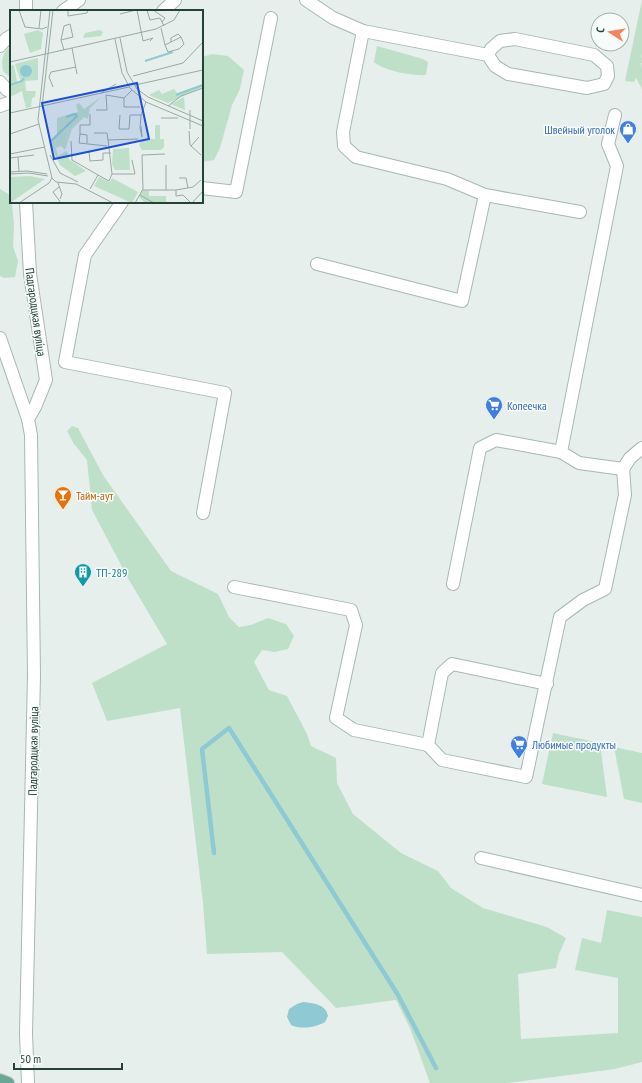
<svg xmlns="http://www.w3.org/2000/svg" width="642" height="1083" font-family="'PT Sans Narrow',sans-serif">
<rect width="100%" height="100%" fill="#e6efeb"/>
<g fill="#bfe0c8">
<polygon points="642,0 642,53 641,62 642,57 642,63 641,63 642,69 642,89 636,78 634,82 625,81"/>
<path d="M377,46l46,13 5,3 -2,13c-13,1 -42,-4 -52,-13z"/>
<path d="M11,47v31l-8,-7c-2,-10 -1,-19 8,-24z"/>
<polygon points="212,54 228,56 244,70 240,89 232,105 220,148 214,160 202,162 202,57"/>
<polygon points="0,189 11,196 14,224 13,246 18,261 15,277 4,278 0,276"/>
<polygon points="72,426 78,428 103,475 171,571 218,594 229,617 239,627 251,625 268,618 286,624 294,636 288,649 275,652 262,650 254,662 269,690 287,696 307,734 311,746 336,758 337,783 353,814 401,853 438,871 451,888 483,908 547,927 566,938 559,954 556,968 518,974 521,1039 618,1033 618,978 575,970 582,938 601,943 607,910 642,917 642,1062 615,1069 508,1083 430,1083 410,1028 396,1000 336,1008 282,952 207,954 203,903 180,708 107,721 92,683 167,644 129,580 92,510 87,460 74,444 67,431"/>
<polygon points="553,733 600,743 607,797 542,784"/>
<polygon points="614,747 642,753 642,803 624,799"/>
</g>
<path fill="#8ec9d4" d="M303,1002c10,1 23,2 25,14l-3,6c-9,5 -24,8 -34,3l-4,-8 2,-8 8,-5z"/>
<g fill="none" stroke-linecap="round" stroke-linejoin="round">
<polyline stroke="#8ec9d4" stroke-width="4.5" points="214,853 202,749 229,728 398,995 436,1068"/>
<g stroke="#a8b8b2" stroke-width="14">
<g id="minor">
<polyline points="306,0 333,18 363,31 343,132 344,146 356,157 447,179 485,195 462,301 317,264"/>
<polyline points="26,11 26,0"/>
<polyline points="63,11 79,0"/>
<polyline points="163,11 175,0"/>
<polyline points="363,31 488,55 495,66 508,74 587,88 604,84 608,76 607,66 594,55 515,39 500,41 491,49 488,55"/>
<polyline points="0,46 6,39 11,36"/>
<polyline points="0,82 7,90 11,92"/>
<polyline points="0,106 11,102"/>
<polyline points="615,115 608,144 617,166 561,452 579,463 623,469 630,458 642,448"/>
<polyline points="202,188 236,192 271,18"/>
<polyline points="485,195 580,212"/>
<polyline points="26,202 30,274 46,380 35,407 28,419 31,435 34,675 26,1034 28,1083"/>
<polyline points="122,202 85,255 65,362 225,393 203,513"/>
<polyline points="0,338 28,419"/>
<polyline points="453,584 480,448 496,440 561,452"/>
<polyline points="234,587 351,610 356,625 336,718 354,730 428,745"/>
<polyline points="547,684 452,664 442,673 428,745 442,760 526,777 560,617 583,600 605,589 625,495 623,469"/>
<polyline points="481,858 642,895"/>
</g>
</g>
<g stroke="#c2cac8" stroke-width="14">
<polyline id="major" points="0,1080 8,1083"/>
</g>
<use href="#minor" stroke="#fff" stroke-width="12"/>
<use href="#major" stroke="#6aa596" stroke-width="12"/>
</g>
<defs>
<g id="shop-pin" transform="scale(0.9)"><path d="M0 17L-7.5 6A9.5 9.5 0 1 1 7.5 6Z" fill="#3f7fe0" stroke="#f7fbf9"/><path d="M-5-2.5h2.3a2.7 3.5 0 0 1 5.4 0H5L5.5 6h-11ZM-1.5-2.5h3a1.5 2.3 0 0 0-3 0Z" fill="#fff"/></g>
<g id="supermarket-pin" transform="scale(0.9)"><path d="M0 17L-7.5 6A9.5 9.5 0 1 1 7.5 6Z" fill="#3f7fe0" stroke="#f7fbf9"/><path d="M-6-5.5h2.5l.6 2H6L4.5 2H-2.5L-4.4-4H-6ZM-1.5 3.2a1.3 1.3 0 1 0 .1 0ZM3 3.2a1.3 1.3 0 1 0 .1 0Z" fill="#fff"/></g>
<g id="bar-pin" transform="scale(0.9)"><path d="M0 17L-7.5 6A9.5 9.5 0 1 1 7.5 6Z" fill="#e8710a" stroke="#f7fbf9"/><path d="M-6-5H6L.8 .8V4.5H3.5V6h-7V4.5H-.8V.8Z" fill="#fff"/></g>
<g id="building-pin" transform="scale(0.9)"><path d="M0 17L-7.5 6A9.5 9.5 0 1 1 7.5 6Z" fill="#0f9aa8" stroke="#f7fbf9"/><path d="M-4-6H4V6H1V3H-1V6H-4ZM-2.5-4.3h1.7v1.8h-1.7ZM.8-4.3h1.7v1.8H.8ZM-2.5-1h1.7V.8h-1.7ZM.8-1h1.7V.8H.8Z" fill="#fff"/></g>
</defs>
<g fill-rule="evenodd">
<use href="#shop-pin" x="628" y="129"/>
<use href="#supermarket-pin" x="494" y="405"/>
<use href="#bar-pin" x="63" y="495"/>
<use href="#building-pin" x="83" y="572"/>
<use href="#supermarket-pin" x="519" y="744"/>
</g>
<g text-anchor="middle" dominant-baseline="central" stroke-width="3" stroke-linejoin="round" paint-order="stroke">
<g font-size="12" fill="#366cbe" stroke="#f7fbf9" text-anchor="start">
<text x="615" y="129" text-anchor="end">Швейный уголок</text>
<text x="507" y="405">Копеечка</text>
<text x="532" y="744">Любимые продукты</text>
</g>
<g font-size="12" fill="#24423a" stroke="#f7fbf9">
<text transform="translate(36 312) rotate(82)">Падгародцкая вуліца</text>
<text transform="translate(33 751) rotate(-89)">Падгародцкая вуліца</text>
</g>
<g font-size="12" fill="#c56008" stroke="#f7fbf9" text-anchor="start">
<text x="76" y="495">Тайм-аут</text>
</g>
<g font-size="12" fill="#0d838f" stroke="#f7fbf9" text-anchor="start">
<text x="96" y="572">ТП-289</text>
</g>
</g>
<g transform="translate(10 10)">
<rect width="193" height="193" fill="#e6efeb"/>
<path d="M28,20l5,3 -2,16 -11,4 -6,-19zM89,20l4,2 -2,4 -18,2 2,-5zM28,48v22l-13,1 1,10h10l-1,6 -3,1 -1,9 -5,1 -4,-17 -12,6v-11l11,-4 -6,-18zM4,55l3,17 -7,2v-18zM193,74v3l-35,16 -19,-8 10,-5 3,4 12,-5 3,4zM91,87l-11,11 -2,11 -4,-2 -12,12 -7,21 -4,-4 -5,2 2,8 8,-5 2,2 1,6 17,12 -11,5 -15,-11 -11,-24 8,-5v-18l21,-6 -2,-7 3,-2 5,6zM174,87l1,13 -15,-6 3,-1zM145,115h5v14h4v8l-3,3h-19l-3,-5 2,-6h14zM119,138l1,22h-15l-3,-6 1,-15zM20,166l15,3 -35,24v-26zM89,167l11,5 2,-4 26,14 -6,11 -38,-17zM133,180l6,1v5h17v7h-21l-6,-6z" fill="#bfe0c8"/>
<path d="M10 61a6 6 0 1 1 12 0a6 6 0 1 1-12 0Z" fill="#8ec9d4"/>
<path fill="none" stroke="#8ec9d4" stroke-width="2" d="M135,51l28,-9M0,75l12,-4 2,-3M166,85l27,-10M41,131l26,-25 -2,-2 -9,3"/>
<path fill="none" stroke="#98aaa4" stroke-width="1" d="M9,0l6,17 17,2 5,-2M40,0l-12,110 14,58 4,4 20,2 37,19M58,0v6l19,-3 1,-3M127,0l6,31 10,-3 -3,3M137,0l3,10 10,-2 4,8M143,0l12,8 -3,4M110,4l16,-4M29,18l2,-18M151,18l4,17 16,-8 -3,-3 -7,4v4M110,28l7,34 10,17 11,8 55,24M105,29l7,34 8,15 16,14 57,24M51,30l12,-3 -3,-13 -6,2 -3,14 3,10M155,35l3,7 11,-3 5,-5 -3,-7M62,38l5,26M0,52l146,-33 18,-9 6,-10M123,66l50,-13 20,-21M125,75l68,-15M43,77l-4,-10 2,-5 25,-5M91,83l15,-9M114,88v9h16M158,96l13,-10 22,-8M32,97l11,-97M86,100h11l-1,-15 18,3 8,-8M0,103l119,-26M110,105l-1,14h10l1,-14h11l5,-13M131,105l-1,13 2,9 -1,-11M151,108h17M180,119v-19M179,121l1,14 11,10M84,123h13l1,7M0,124l29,-10M70,124v-9h10v-11M61,131l1,19 26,15M77,133v-8l-7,-1 -1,9 28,3M181,136l8,-9M79,142l1,9 13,-1v-7h8M0,144l35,-7M40,145l10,18 18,9M8,147l16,-2M0,148l8,-1 1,14M156,155v25M0,162l17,-1 20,3M0,164l19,-1 19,3M102,164h23l-3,-14M169,168h7l2,10M48,173l4,11 -2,5M49,177l-6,5 8,11M80,179l8,-14 11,6 3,-7 -4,-34 30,-1M133,180h33M130,185l14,8M9,193l30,-20 3,-5M125,193l8,-14 -1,-34 23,-1M181,193l-8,-8 -7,1v-6l17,-3 8,-7M182,193l11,-12"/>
<path fill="#1d4ed8" fill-opacity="0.15" stroke="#1d4ed8" stroke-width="2" d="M127,73l12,56 -95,20 -12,-56z"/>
<rect width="193" height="193" fill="none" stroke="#24423a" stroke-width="2"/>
</g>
<g transform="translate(610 32) rotate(282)"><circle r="19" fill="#f7fbf9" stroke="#a3b1ad"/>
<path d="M0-3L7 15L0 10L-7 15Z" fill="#f4845f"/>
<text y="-6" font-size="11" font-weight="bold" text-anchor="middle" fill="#24423a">С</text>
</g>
<path d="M14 1063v6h108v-6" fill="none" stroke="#24423a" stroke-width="2"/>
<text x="20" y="1063" font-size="12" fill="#24423a" stroke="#f7fbf9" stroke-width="3" paint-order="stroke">50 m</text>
</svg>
